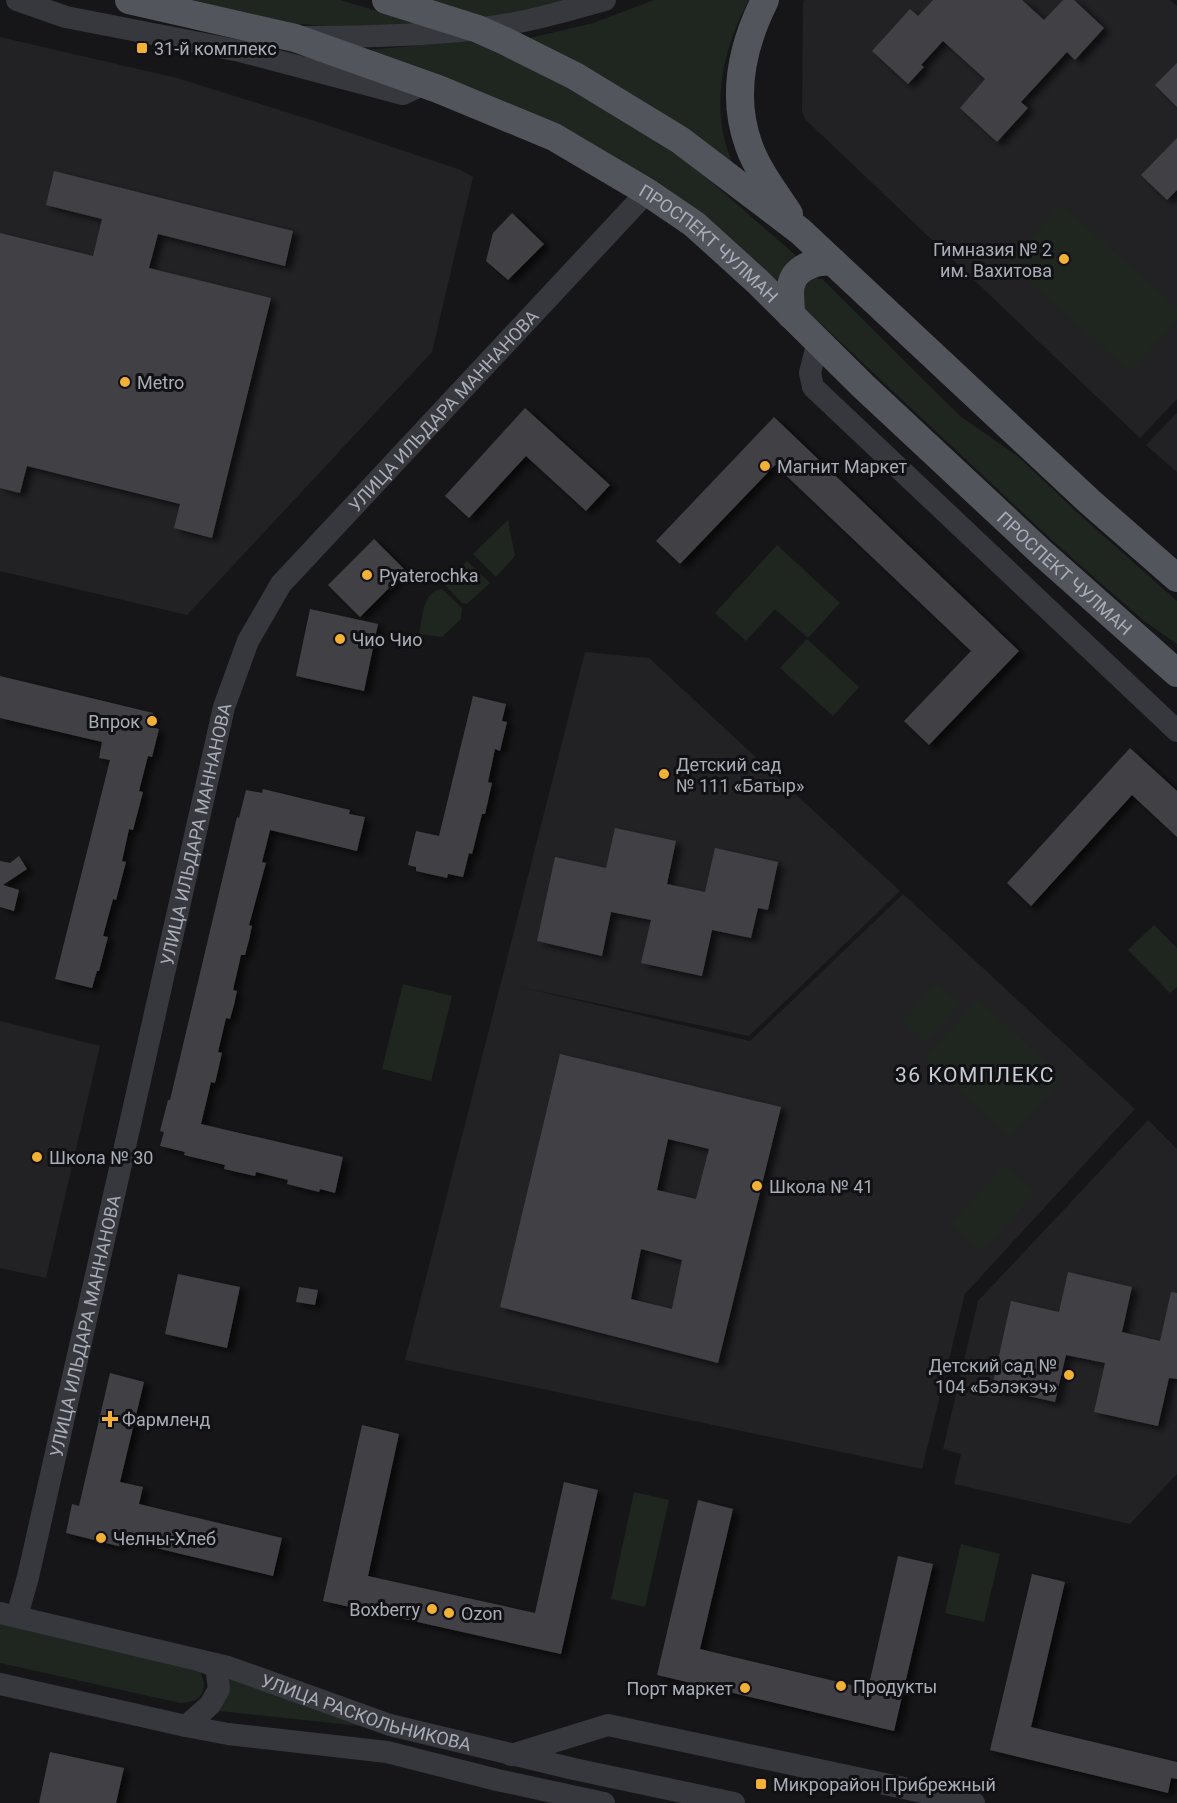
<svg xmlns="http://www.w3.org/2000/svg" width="1177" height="1803" font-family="Roboto,sans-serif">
<defs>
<filter id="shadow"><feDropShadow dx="6" dy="4" stdDeviation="3" flood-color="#0009"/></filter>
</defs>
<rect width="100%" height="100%" fill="#161618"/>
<g fill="#222225">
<polygon points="804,0 1170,0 1177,6 1177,399 1140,438 805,119 802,111 803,2"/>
<polygon points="0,37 177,78 321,123 461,170 473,177 432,352 187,615 0,571"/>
<polygon points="1177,413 1177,472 1146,445"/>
<polygon points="585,652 649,658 900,891 749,1036 516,986 750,1041 903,894 1135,1109 965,1294 922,1469 405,1360"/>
<polygon points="0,1021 100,1046 46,1278 0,1268"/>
<polygon points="1148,1120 1177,1149 1177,1474 1130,1524 954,1484 961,1454 943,1449 978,1301"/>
</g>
<g fill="#1e261f">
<polygon points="192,0 340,0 424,25 345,27 295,24"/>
<polygon points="426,0 569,0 481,19"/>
<path d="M654,0h95c-21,39 -33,82 -27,126 1,12 6,25 10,36l-211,-122 72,-17z"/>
<polygon points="474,40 559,81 678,153 801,260 783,269 772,288 715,228 367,50"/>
<polygon points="1061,204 1177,307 1177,320 1131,372 1008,264"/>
<polygon points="813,278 822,279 960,416 1020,458 1080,515 1177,601 1177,644 1144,621 1055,543 803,307 805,287"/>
<polygon points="508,520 515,556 496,577 473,554"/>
<polygon points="777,545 840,603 808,638 775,609 746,641 715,613"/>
<polygon points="467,561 490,583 467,604 462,603 444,584"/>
<path d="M442,589l20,19 -1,11 -19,18 -23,-3c4,-17 3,-43 23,-45z"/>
<polygon points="807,639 859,687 833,716 780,668"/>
<polygon points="1154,925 1177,948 1177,987 1170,993 1128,950"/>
<polygon points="937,983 960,1004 925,1042 902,1021"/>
<polygon points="403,984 452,996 431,1081 382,1069"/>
<polygon points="978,999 1063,1078 1010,1137 924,1058"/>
<polygon points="1005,1165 1036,1193 981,1252 950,1223"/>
<polygon points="634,1492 669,1500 645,1607 611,1599"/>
<polygon points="961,1544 1000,1554 984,1622 945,1613"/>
<path d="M0,1617l199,53c11,19 3,33 -19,33l-180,-40z"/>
<polygon points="228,1678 389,1729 219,1711"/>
</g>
<g fill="#404145" fill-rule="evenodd" filter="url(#shadow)">
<polygon points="933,0 1022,0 1044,20 1063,0 1074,0 1104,28 1075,60 1067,52 1021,102 1028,108 997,142 960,108 985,79 943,41 921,65 924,67 908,84 872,51 910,9 918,16"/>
<polygon points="1177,63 1177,107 1155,85"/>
<polygon points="1177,138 1177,190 1167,200 1141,175"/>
<polygon points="54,171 293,231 285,266 158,234 149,268 271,298 212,538 174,528 180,504 27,466 20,493 0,488 0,233 93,256 102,219 46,205"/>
<polygon points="512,213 544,244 508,280 486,261 493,233"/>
<polygon points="525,408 610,485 586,511 526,456 469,518 445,496"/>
<polygon points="774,417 1019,651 929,745 904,721 971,651 775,465 680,564 656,541"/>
<polygon points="374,539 406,571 360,617 328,585"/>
<polygon points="310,609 378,624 364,691 296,676"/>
<polygon points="0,676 153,713 150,727 159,729 152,757 148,756 139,791 143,792 133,830 129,829 122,861 126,862 116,900 113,899 103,936 108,937 99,971 97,971 92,988 55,979 110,760 99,758 102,742 0,718"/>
<polygon points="473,696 506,704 502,721 507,722 500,751 495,749 488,782 492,783 485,814 482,814 472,854 469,853 463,877 448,874 447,878 416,871 416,867 408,865 416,831 439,836"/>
<polygon points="1130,748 1177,791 1177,837 1132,795 1031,906 1007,883"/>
<polygon points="263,789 350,810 349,814 365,817 357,851 270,830 262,862 266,863 249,925 252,926 249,940 245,955 241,955 233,990 237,991 234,1005 230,1019 226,1018 218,1052 222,1053 215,1083 211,1082 201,1124 343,1157 335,1193 320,1189 319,1192 287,1184 288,1180 256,1172 255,1176 224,1169 225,1165 184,1155 185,1152 160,1146 164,1132 160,1131 168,1100 170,1100 237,817 239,818 246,790 262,793"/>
<polygon points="615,828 676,841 667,884 705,892 715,848 778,862 768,910 758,908 751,938 712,930 702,976 641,963 651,920 611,912 602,956 537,941 555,857 606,868"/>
<polygon points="19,856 27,869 3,885 19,890 14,911 0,907 0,861 10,863"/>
<path d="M560,1054l221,53 -63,256 -218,-56zM668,1139l41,10 -13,50 -39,-9zM641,1249l41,11 -10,49 -41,-10z"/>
<polygon points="1068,1272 1132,1287 1122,1332 1160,1341 1171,1292 1177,1293 1177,1379 1169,1378 1158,1426 1094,1412 1105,1363 1066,1355 1055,1402 992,1388 1011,1301 1059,1312"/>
<polygon points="178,1274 240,1287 227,1348 165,1334"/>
<polygon points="299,1287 318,1290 315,1305 296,1302"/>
<polygon points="110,1373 144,1382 120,1482 143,1487 139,1504 282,1538 273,1576 123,1540 122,1547 66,1533 72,1504 79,1506"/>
<polygon points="362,1425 399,1434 368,1576 535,1613 564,1482 598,1490 561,1654 323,1601"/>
<polygon points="698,1500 733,1509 700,1649 868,1689 898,1556 933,1564 894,1731 657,1675"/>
<polygon points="1032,1574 1065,1582 1031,1727 1177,1762 1177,1779 1171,1778 1168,1793 990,1750"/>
<polygon points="50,1752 124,1768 116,1803 39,1803"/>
</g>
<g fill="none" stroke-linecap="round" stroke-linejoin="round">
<g stroke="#37383d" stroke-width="22">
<polyline points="17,0 66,17 240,51 403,94 424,84"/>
<path d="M306,37c57,0 113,-1 170,-8 44,-5 87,-17 129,-29"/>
<polyline points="818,341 810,373 813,387 1177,731"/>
<path id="s1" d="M0,1613l228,54 162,58 184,44 160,34"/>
<path id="s2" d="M17,1616l11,-39 196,-870 24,-66 33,-57 366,-392"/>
<polyline points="0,1684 186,1726 228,1734 387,1752 497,1780 604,1803"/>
<polyline points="186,1726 210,1705 219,1689 216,1666 201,1661"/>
<polyline points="511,1755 608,1725 974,1803"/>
</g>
<g stroke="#53555c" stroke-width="28">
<path id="s3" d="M129,0l166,38 143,51 116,48 93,55 47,32 63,57 106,105 180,168 134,119"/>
<polyline points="386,0 478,29 505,41 575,76 680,140 800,231 1090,502 1177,578"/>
<path d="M765,0c-23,46 -34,97 -16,146 9,25 26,46 40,68"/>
<path d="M791,315c0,-9 -2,-21 0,-30 4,-18 26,-25 42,-23"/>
</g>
</g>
<g fill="#f2b134" stroke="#111113" stroke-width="2">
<rect x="136" y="42" width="12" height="12" rx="3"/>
<circle cx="1064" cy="259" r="6"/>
<circle cx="125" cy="382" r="6"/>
<circle cx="765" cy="466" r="6"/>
<circle cx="367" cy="575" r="6"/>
<circle cx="340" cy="639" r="6"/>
<circle cx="152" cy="721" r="6"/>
<circle cx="664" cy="774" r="6"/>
<circle cx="37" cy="1157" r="6"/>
<circle cx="757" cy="1186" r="6"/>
<circle cx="1069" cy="1375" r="6"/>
<path d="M107 1410h6v6h6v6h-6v6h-6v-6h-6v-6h6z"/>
<circle cx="101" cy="1538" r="6"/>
<circle cx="432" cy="1609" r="6"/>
<circle cx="449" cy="1613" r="6"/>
<circle cx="841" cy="1686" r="6"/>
<circle cx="745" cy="1688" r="6"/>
<rect x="755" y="1778" width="12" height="12" rx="3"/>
</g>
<g text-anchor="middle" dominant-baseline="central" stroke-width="6" stroke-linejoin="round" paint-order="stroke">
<g font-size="18" fill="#a8adb8" stroke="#111113" text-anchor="start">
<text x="154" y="48">31-й комплекс</text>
<text x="1052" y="249" text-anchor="end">Гимназия № 2<tspan x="1052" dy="21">им. Вахитова</tspan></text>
<text x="137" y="382">Metro</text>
<text x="777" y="466">Магнит Маркет</text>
<text x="379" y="575">Pyaterochka</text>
<text x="352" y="639">Чио Чио</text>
<text x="140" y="721" text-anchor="end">Впрок</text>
<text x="676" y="764">Детский сад<tspan x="676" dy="21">№ 111 «Батыр»</tspan></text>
<text x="49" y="1157">Школа № 30</text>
<text x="769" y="1186">Школа № 41</text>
<text x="1057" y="1365" text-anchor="end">Детский сад №<tspan x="1057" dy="21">104 «Бэлэкэч»</tspan></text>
<text x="122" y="1419">Фармленд</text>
<text x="113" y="1538">Челны-Хлеб</text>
<text x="420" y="1609" text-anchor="end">Boxberry</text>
<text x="461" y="1613">Ozon</text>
<text x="853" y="1686">Продукты</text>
<text x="733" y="1688" text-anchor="end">Порт маркет</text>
<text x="773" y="1784">Микрорайон Прибрежный</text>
</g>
<g font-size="18" fill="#a8adb8" stroke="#111113">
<text stroke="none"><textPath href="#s3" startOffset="636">ПРОСПЕКТ ЧУЛМАН</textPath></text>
<text stroke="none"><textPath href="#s2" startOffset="1306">УЛИЦА ИЛЬДАРА МАННАНОВА</textPath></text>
<text stroke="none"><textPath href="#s3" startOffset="1122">ПРОСПЕКТ ЧУЛМАН</textPath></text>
<text stroke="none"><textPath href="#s2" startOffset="802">УЛИЦА ИЛЬДАРА МАННАНОВА</textPath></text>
<text stroke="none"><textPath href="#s2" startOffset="298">УЛИЦА ИЛЬДАРА МАННАНОВА</textPath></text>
<text stroke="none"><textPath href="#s1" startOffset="380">УЛИЦА РАСКОЛЬНИКОВА</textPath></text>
</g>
<g font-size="21" letter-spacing="1.5" fill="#c9ccd4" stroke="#111113">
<text x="975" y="1075">36 КОМПЛЕКС</text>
</g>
</g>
</svg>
